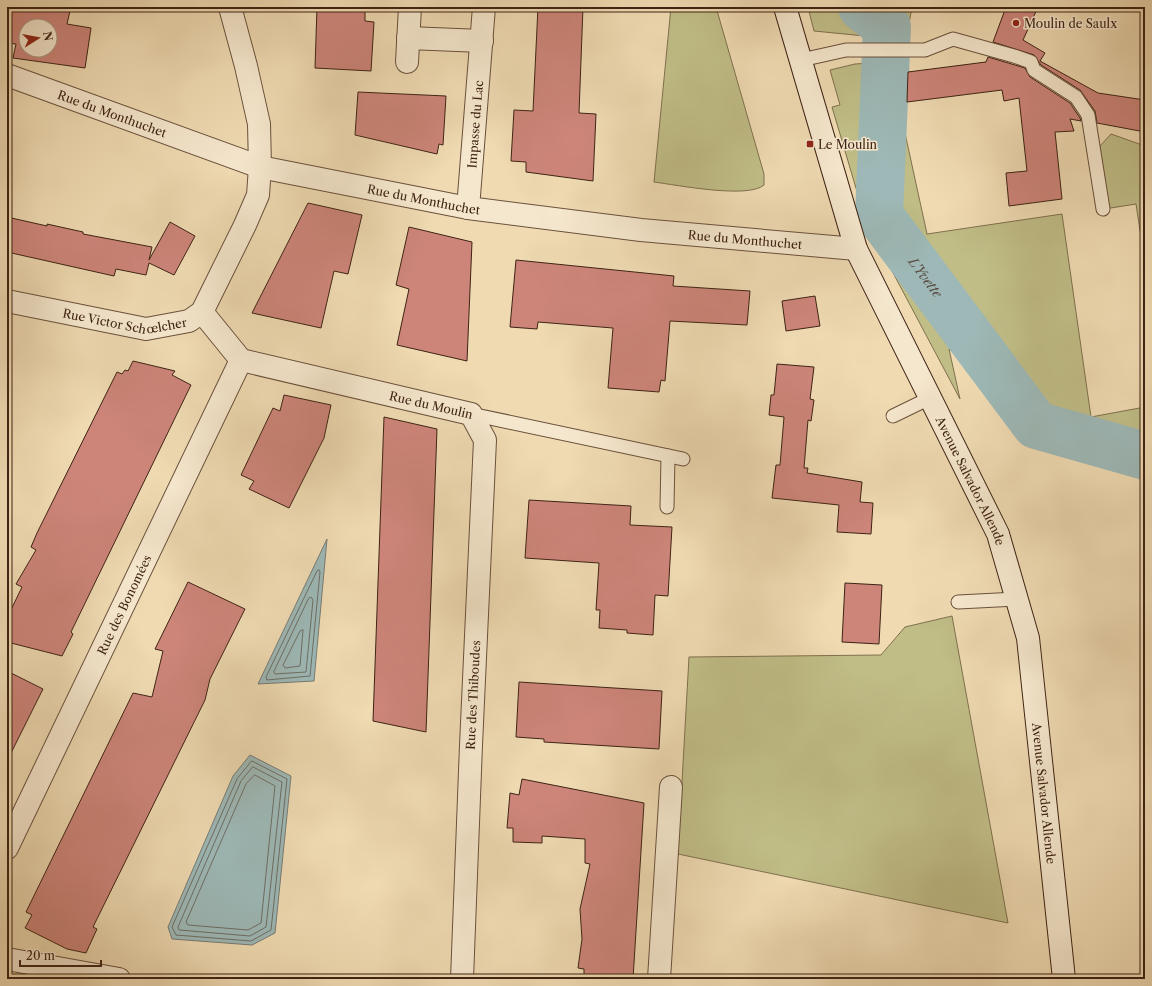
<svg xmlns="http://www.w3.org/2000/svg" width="1152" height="986" font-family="'Libre Caslon Text',serif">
<rect width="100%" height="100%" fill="#efdab2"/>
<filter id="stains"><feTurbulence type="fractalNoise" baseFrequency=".005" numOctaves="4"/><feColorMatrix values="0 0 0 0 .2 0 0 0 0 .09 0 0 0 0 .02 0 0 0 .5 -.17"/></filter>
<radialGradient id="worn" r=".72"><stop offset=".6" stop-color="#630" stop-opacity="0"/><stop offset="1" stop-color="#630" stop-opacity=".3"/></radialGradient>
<g fill="#c0bd87" stroke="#7f704e">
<path d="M671,7h45l48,167v11c-16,14 -87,0 -110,-3z"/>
<polygon points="808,7 912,7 906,40 814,31"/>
<polygon points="904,61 903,124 927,234 1062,214 1091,417 1145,407 1145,467 1073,444 949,349 960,399 866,222 832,107 840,105 830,70 855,64"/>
<polygon points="1111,134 1145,146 1145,263 1136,204 1098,210 1089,158"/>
<polygon points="952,616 1008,923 678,854 689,657 881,655 905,627"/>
</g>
<g fill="#9db8b6" stroke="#777c75">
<polygon points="327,539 314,681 258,684"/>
<polygon points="250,755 291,776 275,933 252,945 172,939 168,927 233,776"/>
</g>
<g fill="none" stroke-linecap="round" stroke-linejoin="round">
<g stroke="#6e6e65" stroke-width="1">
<polygon points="319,570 320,572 310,676 267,680 266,677 317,571"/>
<polygon points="309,598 311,597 313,600 306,672 275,674 274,672"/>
<polygon points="303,630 300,666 285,668 283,665 300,631"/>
<polygon points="252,761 287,779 271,930 251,941 176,935 172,927 237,779"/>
<polygon points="253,767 282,782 266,927 250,936 179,930 178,927 241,781"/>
<polygon points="255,775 275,786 261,923 248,930 188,925 186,922 246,784"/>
</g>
<path stroke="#9db8b6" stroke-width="48" id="s1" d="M862,7l25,20 -8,188 157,210 109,31"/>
</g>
<g fill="#cd857a" stroke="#3e2314" fill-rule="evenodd">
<path d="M7,7h34l29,4 -3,13 24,4 -6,40 -72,-10 3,-14 -9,-1zM26,26h24v24h-24z"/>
<polygon points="317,7 365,7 365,21 374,22 371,71 315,68"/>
<polygon points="538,7 583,7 579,113 596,114 593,181 526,172 526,162 511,161 514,110 533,111"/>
<polygon points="1006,7 1038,7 1023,40 1045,53 1040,61 1098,93 1145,100 1145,132 1097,123 1095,111 1080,90 1041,65 1034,55 993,42"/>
<polygon points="988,57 1025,68 1030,77 1070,103 1080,118 1081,121 1070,119 1074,131 1055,132 1062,199 1009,206 1006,173 1027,171 1019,98 1004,101 1002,90 907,102 908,72 986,62"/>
<polygon points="358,92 446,96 443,145 439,144 437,154 355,135"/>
<polygon points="308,203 362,215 348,274 334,271 321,328 252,313"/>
<polygon points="7,217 47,226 47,224 83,232 83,234 152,247 149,260 170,222 195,236 174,275 149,263 146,275 116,269 114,276 7,252"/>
<polygon points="409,227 472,242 467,361 397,345 409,289 396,285"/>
<polygon points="516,260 674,276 673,286 750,291 747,325 670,321 665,381 661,380 659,392 608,388 613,328 538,322 537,329 510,327"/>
<polygon points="815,296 820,326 786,331 782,301"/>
<polygon points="133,361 175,371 172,375 191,385 71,632 73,634 62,656 7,642 7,618 22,587 16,584 36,550 31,547 37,533 117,372 122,374 125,370 128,371"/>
<polygon points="777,364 814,367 810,399 814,400 811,421 808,420 804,468 808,468 807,473 862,482 860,502 873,503 871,534 837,532 839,505 772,498 776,465 780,465 784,417 769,415 771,395 774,395"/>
<polygon points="284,395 331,405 324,438 289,508 249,489 254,481 241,475 273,408 280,411"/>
<polygon points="384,417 437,429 426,732 373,721"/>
<polygon points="529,500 631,506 630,525 672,527 668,596 655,595 653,635 627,633 627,630 599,628 600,610 596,610 599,563 525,558"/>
<polygon points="188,582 245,609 210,679 205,700 93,927 97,929 86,953 67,949 25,928 32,915 26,912 133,693 152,697 163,651 155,649"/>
<polygon points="845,583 882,585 879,644 842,642"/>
<polygon points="7,671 43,689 7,761"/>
<polygon points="519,682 662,691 659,749 544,742 544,739 516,737"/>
<polygon points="522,779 644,803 633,979 584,979 584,969 578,968 582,939 580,909 590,864 585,863 585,839 542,836 542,843 513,842 513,828 507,828 510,793 519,795"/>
</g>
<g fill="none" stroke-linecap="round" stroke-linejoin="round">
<g stroke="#6a513c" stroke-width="15">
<g id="lane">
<polyline points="801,60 846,50 925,50 953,39 1014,56 1031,62 1034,70 1076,97 1088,115 1103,209"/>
<polyline points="471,414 683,459"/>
<polyline points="893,416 930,398"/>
<polyline points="667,507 668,456"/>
<polyline points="958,602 1017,599"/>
</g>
</g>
<g stroke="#6a513c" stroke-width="24">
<g id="street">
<polyline points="408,38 482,41"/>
<polyline points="407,62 410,7"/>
<path id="s2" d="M7,75l253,92 208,41 173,22 215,19"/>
<path id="s3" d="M468,208l16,-201"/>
<path id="s4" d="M7,301l139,28 43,-8 13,-9 43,-87 13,-30 2,-28 -1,-43 -13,-58 -16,-59"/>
<polyline points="202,312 241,360 471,414 485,440 471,745 462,979"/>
<path id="s5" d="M7,848l234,-488"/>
<polyline points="7,959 119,979"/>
<polyline points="659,979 671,787"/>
</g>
</g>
<g stroke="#3e2314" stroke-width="24">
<g id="secondary">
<path id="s6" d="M785,7l71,242 142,285 30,104 36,341"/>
</g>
</g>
<use href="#lane" stroke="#f5e7cd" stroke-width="13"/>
<use href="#street" stroke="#f5e7cd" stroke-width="22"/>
<use href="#secondary" stroke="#f5e7cd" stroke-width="22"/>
</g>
<g fill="#8f2418" stroke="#f5e7cd" stroke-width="1.5">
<circle cx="1016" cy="23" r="4"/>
<rect x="806" y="140" width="8" height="8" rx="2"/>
</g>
<g text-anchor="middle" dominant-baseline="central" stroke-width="3" stroke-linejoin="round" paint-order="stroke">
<g font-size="12" fill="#3e2314" stroke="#f5e7cd" text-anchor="start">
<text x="1024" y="23">Moulin de Saulx</text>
<text x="818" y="144">Le Moulin</text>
</g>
<g font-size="12" fill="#3e2314" stroke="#f5e7cd">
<text stroke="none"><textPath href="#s2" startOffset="112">Rue du Monthuchet</textPath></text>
<text stroke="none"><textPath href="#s3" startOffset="84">Impasse du Lac</textPath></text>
<text stroke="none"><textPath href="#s2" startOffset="436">Rue du Monthuchet</textPath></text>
<text stroke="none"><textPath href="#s2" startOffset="760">Rue du Monthuchet</textPath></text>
<text stroke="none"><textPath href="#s4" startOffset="120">Rue Victor Schœlcher</textPath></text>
<text transform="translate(431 405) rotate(13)">Rue du Moulin</text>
<text stroke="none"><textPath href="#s6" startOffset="511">Avenue Salvador Allende</textPath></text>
<text stroke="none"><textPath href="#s5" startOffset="270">Rue des Bonomées</textPath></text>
<text transform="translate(473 695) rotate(-87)">Rue des Thiboudes</text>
<text stroke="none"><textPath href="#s6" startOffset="835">Avenue Salvador Allende</textPath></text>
</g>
<g font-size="13" font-style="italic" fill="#56483c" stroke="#f5e7cd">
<text stroke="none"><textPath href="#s1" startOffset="298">L'Yvette</textPath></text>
</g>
</g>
<rect width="1152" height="986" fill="none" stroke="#efdab2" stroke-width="24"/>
<rect x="8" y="8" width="1136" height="970" fill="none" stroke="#3e2314" stroke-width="2"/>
<rect x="12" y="12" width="1128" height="962" fill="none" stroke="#3e2314"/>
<g transform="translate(38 38) rotate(79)"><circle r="19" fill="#f5e7cd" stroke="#ac9983"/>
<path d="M0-3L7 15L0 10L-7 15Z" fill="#8f2418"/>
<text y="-6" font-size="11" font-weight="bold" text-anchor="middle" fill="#3e2314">N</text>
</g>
<path d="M20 960v6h81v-6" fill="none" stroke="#3e2314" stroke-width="2"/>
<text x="26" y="960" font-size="12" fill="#3e2314" stroke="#f5e7cd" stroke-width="3" paint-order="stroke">20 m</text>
<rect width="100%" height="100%" filter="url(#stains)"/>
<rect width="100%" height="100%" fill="url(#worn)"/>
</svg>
